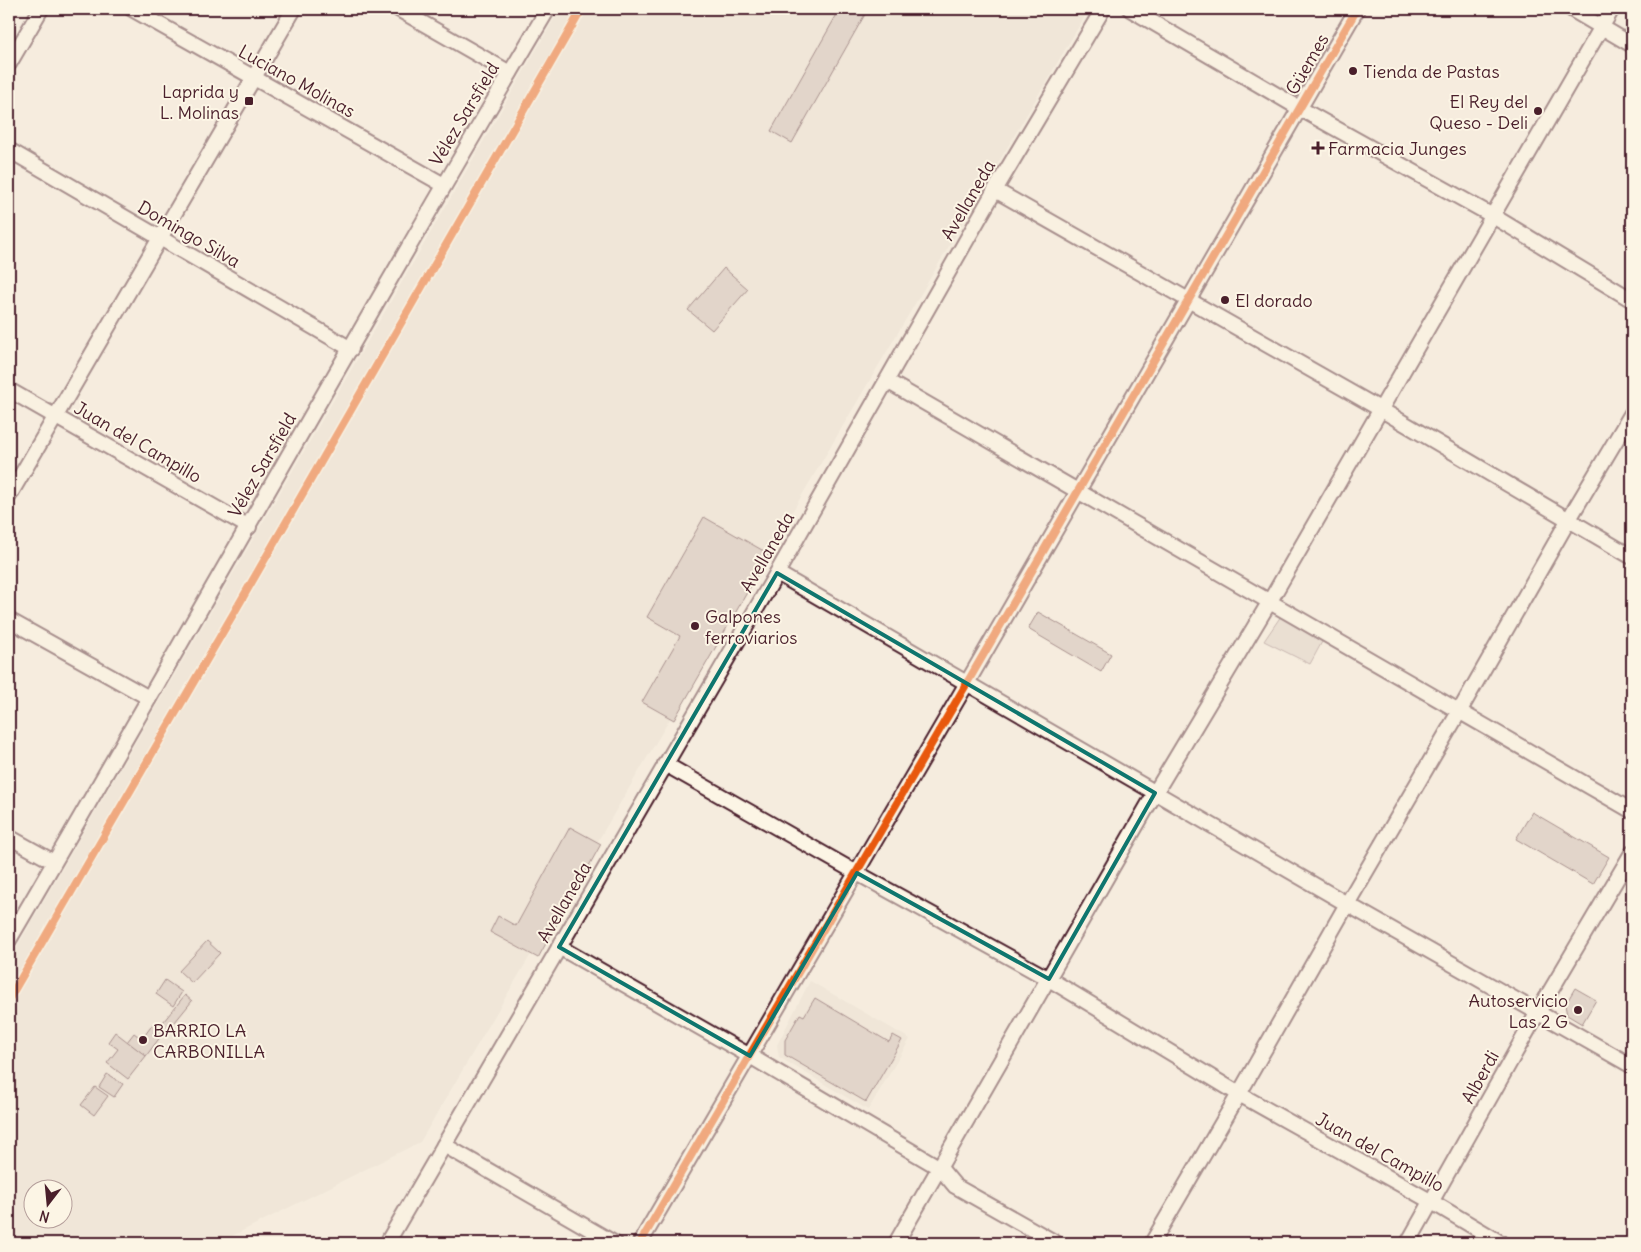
<svg xmlns="http://www.w3.org/2000/svg" width="1641" height="1252" font-family="Delius,sans-serif">
<rect width="100%" height="100%" fill="#f5ecde"/>
<filter id="ink" filterUnits="userSpaceOnUse"><feTurbulence type="fractalNoise" baseFrequency=".02" numOctaves="2"/><feDisplacementMap in="SourceGraphic" scale="10" xChannelSelector="R" yChannelSelector="G"/><feConvolveMatrix kernelMatrix="1 2 1 2 8 2 1 2 1" color-interpolation-filters="sRGB"/></filter>
<g filter="url(#ink)">
<g fill="#e8ddd0" fill-rule="evenodd">
<path d="M560,9h529l-669,1133 -202,101h-209v-282zM32,1190h30v30h-30z"/>
<polygon points="810,981 910,1039 868,1110 779,1057 777,1045"/>
</g>
<polygon fill="#dbcec4" stroke="#927678" points="1281,616 1323,640 1310,664 1264,641"/>
<g fill="#cab9b1" stroke="#4a1f2b">
<polygon points="840,9 868,9 792,143 771,131"/>
<polygon points="724,268 748,289 712,330 688,310"/>
<polygon points="704,517 769,554 674,720 642,702 680,636 647,617"/>
<polygon points="1038,612 1111,654 1101,672 1028,629"/>
<polygon points="1532,812 1609,857 1593,884 1516,839"/>
<polygon points="570,827 601,844 538,958 490,932 498,916 516,926"/>
<polygon points="207,941 220,953 192,983 179,971"/>
<polygon points="165,980 182,992 173,1006 156,994"/>
<polygon points="1575,988 1596,1000 1582,1024 1567,1015 1565,1005"/>
<polygon points="185,995 192,1001 166,1033 159,1027"/>
<polygon points="815,998 889,1042 893,1035 902,1040 866,1102 785,1055 785,1040 800,1014 804,1016"/>
<polygon points="153,1024 164,1032 146,1056 127,1042 134,1033 142,1039"/>
<polygon points="115,1032 146,1056 128,1079 107,1063 118,1049 108,1042"/>
<polygon points="107,1074 123,1084 114,1097 99,1087"/>
<polygon points="95,1087 108,1096 94,1115 81,1105"/>
</g>
<g fill="none" stroke-linecap="round" stroke-linejoin="round">
<g stroke="#4a1f2b" stroke-width="18">
<g id="minor">
<polyline points="132,9 444,185"/>
<polyline points="398,9 510,73"/>
<polyline points="1130,9 1299,108 1493,216 1632,300"/>
<polyline points="1571,9 1632,45"/>
<polyline points="9,64 41,9"/>
<polyline points="9,150 351,349"/>
<polyline points="995,190 1380,409 1632,557"/>
<polyline points="887,381 1632,811"/>
<polyline points="9,390 249,527"/>
<polyline points="9,496 294,9"/>
<polyline points="777,573 1347,904 1632,1066"/>
<polyline points="9,620 149,698"/>
<polyline points="665,764 857,873 1049,979 1239,1094 1432,1202 1501,1243"/>
<polyline points="9,837 54,862"/>
<path d="M9,940c181,-309 356,-623 539,-931"/>
<polyline points="559,947 750,1056 940,1168 955,1186 1056,1243"/>
<polyline points="444,1145 614,1243"/>
<polyline points="387,1243 777,573 995,190 1103,9"/>
<polyline points="640,1243 967,683 1357,9"/>
<polyline points="896,1243 1155,793 1270,601 1612,9"/>
<polyline points="1152,1243 1239,1094 1347,904 1459,712 1569,519 1632,413"/>
<polyline points="1408,1243 1538,1012 1632,853"/>
</g>
</g>
<use href="#minor" stroke="#fcf5e5" stroke-width="14"/>
<g stroke="#fcf5e5" stroke-width="11">
<g id="cycleway">
<polyline points="9,999 235,611 582,9"/>
<polyline points="640,1243 967,683 1357,9"/>
</g>
</g>
<use href="#cycleway" stroke="#e8590c" stroke-width="8"/>
</g>
</g>
<path d="M0 0H1641V1252H0ZM777,573l378,220 -106,186 -192,-106 -107,183 -191,-109z" fill="#f5ecde" fill-opacity=".55" fill-rule="evenodd"/>
<path fill="none" stroke="#0f766e" stroke-width="4" stroke-linejoin="round" d="M777,573l378,220 -106,186 -192,-106 -107,183 -191,-109z"/>
<g fill="#4a1f2b" stroke="#fcf5e5" stroke-width="2">
<circle cx="1353" cy="71" r="5"/>
<rect x="244" y="96" width="10" height="10" rx="2.5"/>
<circle cx="1538" cy="111" r="5"/>
<path d="M1315.5 140.5h5v5h5v5h-5v5h-5v-5h-5v-5h5z"/>
<circle cx="1225" cy="300" r="5"/>
<circle cx="695" cy="626" r="5"/>
<circle cx="1578" cy="1010" r="5"/>
<circle cx="143" cy="1040" r="5"/>
</g>
<g text-anchor="middle" dominant-baseline="central" stroke-width="4" stroke-linejoin="round" paint-order="stroke">
<g font-size="18" fill="#4a1f2b" stroke="#fcf5e5">
<text transform="translate(1307 64) rotate(-60)">Güemes</text>
<text transform="translate(297 81) rotate(29)">Luciano Molinas</text>
<text transform="translate(464 114) rotate(-59)">Vélez Sarsfield</text>
<text transform="translate(968 200) rotate(-60)">Avellaneda</text>
<text transform="translate(189 234) rotate(30)">Domingo Silva</text>
<text transform="translate(138 442) rotate(30)">Juan del Campillo</text>
<text transform="translate(262 465) rotate(-60)">Vélez Sarsfield</text>
<text transform="translate(767 552) rotate(-60)">Avellaneda</text>
<text transform="translate(564 902) rotate(-60)">Avellaneda</text>
<text transform="translate(1480 1077) rotate(-61)">Alberdi</text>
<text transform="translate(1380 1152) rotate(29)">Juan del Campillo</text>
</g>
<g font-size="18" fill="#4a1f2b" stroke="#fcf5e5" text-anchor="start">
<text x="1363" y="71">Tienda de Pastas</text>
<text x="239" y="91" text-anchor="end">Laprida y<tspan x="239" dy="21">L. Molinas</tspan></text>
<text x="1528" y="101" text-anchor="end">El Rey del<tspan x="1528" dy="21">Queso - Deli</tspan></text>
<text x="1328" y="148">Farmacia Junges</text>
<text x="1235" y="300">El dorado</text>
<text x="705" y="616">Galpones<tspan x="705" dy="21">ferroviarios</tspan></text>
<text x="1568" y="1000" text-anchor="end">Autoservicio<tspan x="1568" dy="21">Las 2 G</tspan></text>
<text x="153" y="1030">BARRIO LA<tspan x="153" dy="21">CARBONILLA</tspan></text>
</g>
</g>
<rect width="1641" height="1252" fill="none" stroke="#fcf5e5" stroke-width="30"/>
<rect x="15" y="15" width="1611" height="1222" fill="none" stroke="#4a1f2b" stroke-width="2" filter="url(#ink)"/>
<g transform="translate(48 1204) rotate(196)"><circle r="24" fill="#fcf5e5" stroke="#b59f9b"/>
<path d="M0-4L9 19L0 12L-9 19Z" fill="#4a1f2b"/>
<text y="-8" font-size="14" font-weight="bold" text-anchor="middle" fill="#4a1f2b">N</text>
</g>
</svg>
